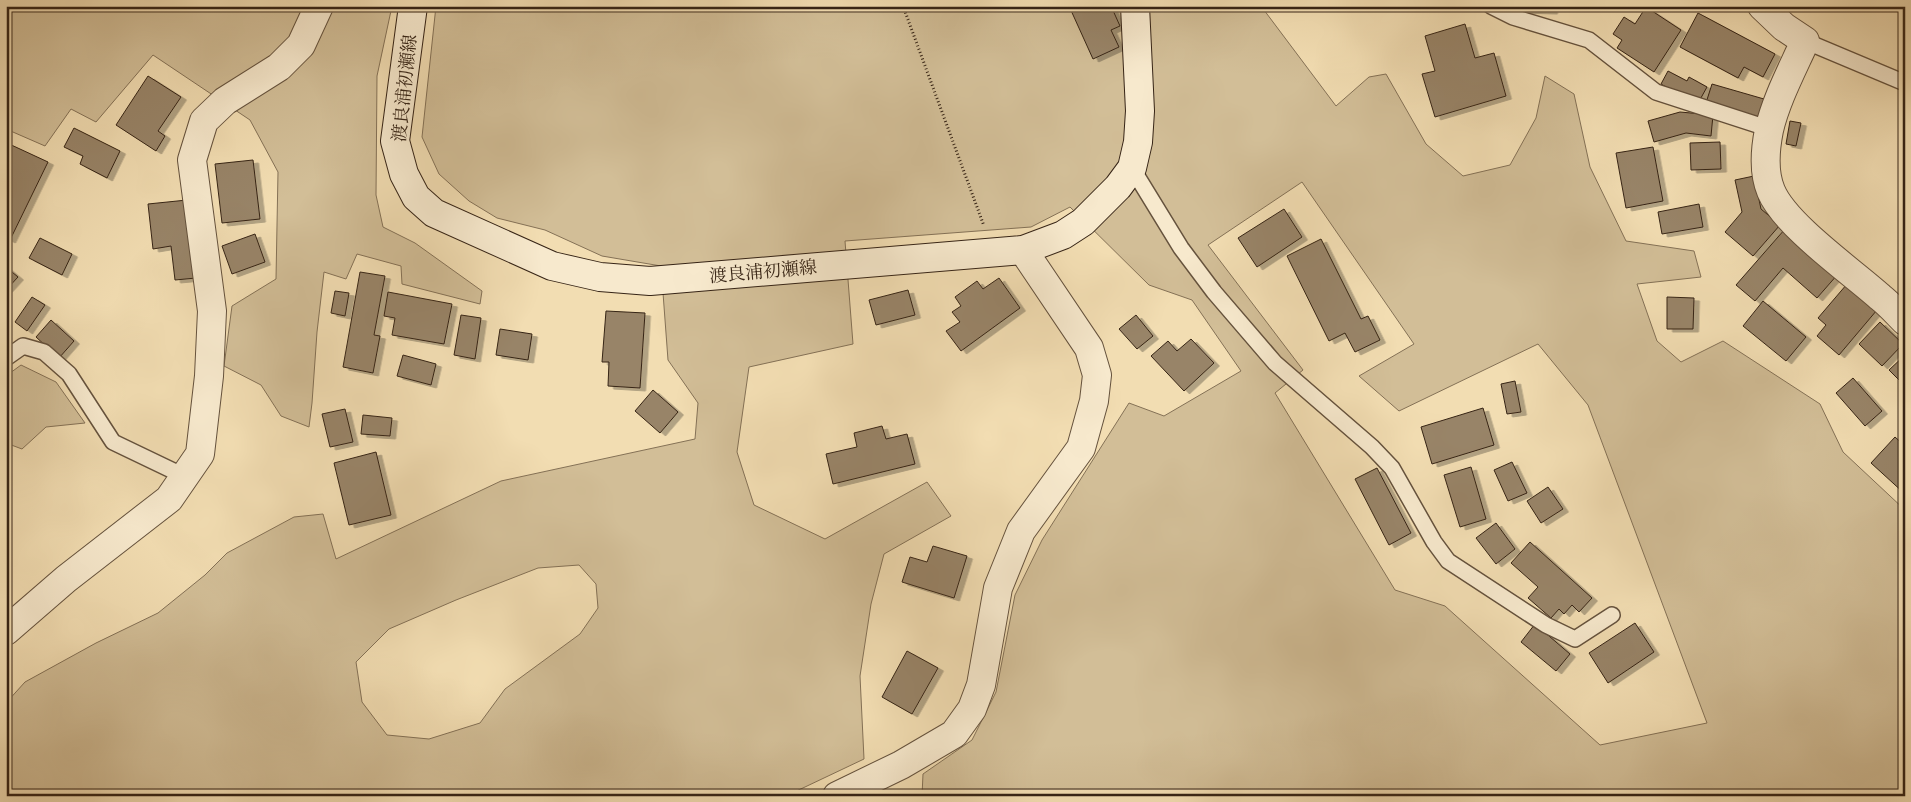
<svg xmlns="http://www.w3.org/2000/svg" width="1911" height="802" font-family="'EB Garamond','Noto Serif JP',serif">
<defs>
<filter id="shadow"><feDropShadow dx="5.5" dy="3" stdDeviation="0" flood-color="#0004"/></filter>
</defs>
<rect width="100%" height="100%" fill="#f2ddb2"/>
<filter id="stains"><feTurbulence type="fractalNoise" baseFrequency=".004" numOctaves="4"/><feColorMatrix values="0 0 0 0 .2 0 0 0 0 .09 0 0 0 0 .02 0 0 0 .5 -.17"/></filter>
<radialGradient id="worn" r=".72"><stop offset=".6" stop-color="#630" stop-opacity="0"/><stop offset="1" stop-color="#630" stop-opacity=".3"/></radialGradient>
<g fill="#d2be97" stroke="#847156" fill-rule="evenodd">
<polygon points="16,6 392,6 377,76 376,195 383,227 415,243 482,291 480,304 402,284 401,266 357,254 346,279 324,272 317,332 312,403 309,427 281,416 261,385 224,366 232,306 276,279 278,172 250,120 153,55 96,122 71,109 45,146 6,129 6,14"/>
<path d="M436,6h825l75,100 33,-29 17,-3 40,70 37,32 47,-11 26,-47 9,-42 29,18 16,73 36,74 68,10 7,26 -64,7 20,57 24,21 42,-21 97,63 23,48 62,58v286h-983l1,-22 49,-34 24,-48 19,-97 27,-55 87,-137 35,13 77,-45 -49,-71 -43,-15 -79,-78 -39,20 -186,14 8,103 -104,23 -12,85 17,53 71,34 102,-57 24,34 -67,38 -13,50 -11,72 4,83 -78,37h-780v-93l19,-21 71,-39 62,-30 47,-38 22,-22 67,-36 29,-3 13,45 165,-78 194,-42 3,-36 -30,-43 -7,-94 -59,-10 -57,-26 -48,-12 -28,-17 -30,-27 -17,-37zM1302,182l112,162 -55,32 40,35 139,-67 50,61 119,318 -107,22 -155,-139 -50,-16 -120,-197 28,-23 -95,-125zM579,565l17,19 2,24 -18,26 -75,55 -25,34 -51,16 -42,-4 -25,-33 -6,-40 33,-33 67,-29 82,-32z"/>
<polygon points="21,365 56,382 85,423 46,427 22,449 6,443 6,376"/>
</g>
<g fill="#988467" stroke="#362416" filter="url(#shadow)">
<polygon points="1069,6 1111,6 1120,26 1111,30 1119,47 1093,59"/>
<polygon points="1511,6 1552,6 1552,11 1511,10"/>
<polygon points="1646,7 1681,30 1654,72 1617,48 1622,40 1613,34 1624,17 1635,24"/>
<polygon points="1698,13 1775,54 1763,77 1744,67 1738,78 1680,47"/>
<polygon points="1465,24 1475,58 1494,53 1506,96 1435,117 1422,74 1435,71 1425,36"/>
<polygon points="1668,71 1687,81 1689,77 1707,87 1697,105 1661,84"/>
<polygon points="148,76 181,97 158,131 165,136 156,151 116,125"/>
<polygon points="1712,84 1764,99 1758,121 1705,106"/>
<polygon points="1680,112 1713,115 1711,136 1686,133 1654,142 1648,121"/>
<polygon points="1790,121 1801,123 1796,146 1786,144"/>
<polygon points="74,128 120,151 107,178 80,164 83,156 64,147"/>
<polygon points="1720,142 1721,169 1691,170 1690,143"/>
<polygon points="7,143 48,162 10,240 6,238"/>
<polygon points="1653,147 1663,201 1626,208 1616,153"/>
<polygon points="253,160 260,219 222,223 215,164"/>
<polygon points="1754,176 1761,209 1780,225 1753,256 1725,232 1742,212 1735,180"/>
<polygon points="187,200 196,278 175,280 171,246 153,249 148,204"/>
<polygon points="1699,204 1703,227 1662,234 1658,212"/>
<polygon points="1284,209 1302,237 1257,267 1238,238"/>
<polygon points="1785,229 1838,274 1817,298 1783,268 1755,301 1736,285"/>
<polygon points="255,234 265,262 232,274 222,246"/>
<polygon points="40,238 72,254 62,275 29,258"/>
<polygon points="1321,239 1361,319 1368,316 1380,340 1355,352 1345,333 1329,341 1287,256"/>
<polygon points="6,267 18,277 6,290"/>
<polygon points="360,272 385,276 374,335 380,336 373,373 343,367"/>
<polygon points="999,278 1020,308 961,351 946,331 960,322 952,312 961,306 955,297 977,281 983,289"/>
<polygon points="1847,284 1877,310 1839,355 1817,336 1826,325 1818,318"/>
<polygon points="908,290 915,315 876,325 869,300"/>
<polygon points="335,291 349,293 345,316 331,313"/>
<polygon points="388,292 452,304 444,344 392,335 395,318 384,316"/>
<polygon points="32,297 45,305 27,331 15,322"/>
<polygon points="1667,297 1694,298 1693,329 1667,329"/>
<polygon points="1763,301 1806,337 1786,361 1743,326"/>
<polygon points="606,311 645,313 640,388 608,386 609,362 602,362"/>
<polygon points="461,315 481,318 475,359 454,355"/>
<polygon points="1136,315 1153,336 1137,349 1119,329"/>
<polygon points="51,320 74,341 59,358 36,337"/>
<polygon points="1880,322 1903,344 1882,366 1859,344"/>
<polygon points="500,329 532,334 528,360 496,355"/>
<polygon points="1191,339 1214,363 1184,391 1151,356 1168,341 1177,351"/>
<polygon points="403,355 436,364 431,385 397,376"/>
<polygon points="1905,355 1905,386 1889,370"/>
<polygon points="1853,378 1882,411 1865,426 1836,393"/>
<polygon points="1515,381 1521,412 1507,414 1501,384"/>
<polygon points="653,390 678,412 660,433 635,411"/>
<polygon points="1483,408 1494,445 1432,464 1421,427"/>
<polygon points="345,409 353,442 330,447 322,414"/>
<polygon points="363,415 392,418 390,436 361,434"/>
<polygon points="882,426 886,439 907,434 915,464 833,484 826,454 857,447 854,433"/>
<polygon points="1895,437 1905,446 1905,494 1871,463"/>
<polygon points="376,452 391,515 349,525 334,463"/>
<polygon points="1512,462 1527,493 1508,501 1494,470"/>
<polygon points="1471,467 1486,519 1460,527 1444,475"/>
<polygon points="1377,468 1411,533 1389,545 1355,479"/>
<polygon points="1548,487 1563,509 1541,523 1527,501"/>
<polygon points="1496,523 1515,549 1496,564 1476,538"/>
<polygon points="1530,542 1592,598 1579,612 1572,605 1564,614 1559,609 1551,618 1528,598 1538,587 1511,563"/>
<polygon points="933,546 967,556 954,598 902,582 910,557 927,562"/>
<polygon points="1635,623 1654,652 1608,683 1589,653"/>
<polygon points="1535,624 1570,654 1556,671 1521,642"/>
<polygon points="907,651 938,668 912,714 882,697"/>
</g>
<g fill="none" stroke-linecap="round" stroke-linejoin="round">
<g stroke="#65523d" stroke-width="18">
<g id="service">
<polyline points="1491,6 1513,17 1589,40 1656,92 1770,129"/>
<polyline points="1805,41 1905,83"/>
<polyline points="1132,168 1181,248 1214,292 1275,363 1372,447 1392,468 1434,542 1448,561 1546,625 1575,639 1612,615"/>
<polyline points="6,358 23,346 44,352 69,374 113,442 186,477"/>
</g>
</g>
<g stroke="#65523d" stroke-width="30">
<g id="minor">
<path d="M1762,6l22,21 21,14c-13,29 -29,59 -36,89 -4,20 -6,42 2,61 14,34 80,80 109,106 9,7 17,16 25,24"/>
<polyline points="6,631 66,579 169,499 200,454 209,376 212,311 192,160 204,121 225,101 279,67 301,45 319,6"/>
<polyline points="837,796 901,765 954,734 972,709 981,685 998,588 1021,531 1081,448 1094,401 1097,375 1089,348 1023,250"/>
</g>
</g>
<g stroke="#362416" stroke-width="30">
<polyline id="secondary" points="413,6 395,141 404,174 416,197 434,213 552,266 600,277 650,281 1023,250 1063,235 1083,222 1118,187 1132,168 1138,142 1140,111 1135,6"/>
</g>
<polyline stroke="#362416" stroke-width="3" stroke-dasharray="1 2.5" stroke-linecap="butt" points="903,6 984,226"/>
<use href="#service" stroke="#f7e9cd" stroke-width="15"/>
<use href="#minor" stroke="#f7e9cd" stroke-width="28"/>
<use href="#secondary" stroke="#f7e9cd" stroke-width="28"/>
</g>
<g text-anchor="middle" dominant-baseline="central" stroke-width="5" stroke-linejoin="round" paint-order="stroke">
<g font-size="18" fill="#362416" stroke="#f7e9cd">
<text transform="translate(404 88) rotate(-84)">渡良浦初瀬線</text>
<text transform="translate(763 271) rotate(-5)">渡良浦初瀬線</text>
</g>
</g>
<rect width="1911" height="802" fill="none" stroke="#f2ddb2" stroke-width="25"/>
<rect x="8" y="8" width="1896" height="787" fill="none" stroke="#362416" stroke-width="2.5"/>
<rect x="12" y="12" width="1886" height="777" fill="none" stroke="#362416"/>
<rect width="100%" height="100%" filter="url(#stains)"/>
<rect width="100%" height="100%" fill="url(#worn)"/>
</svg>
